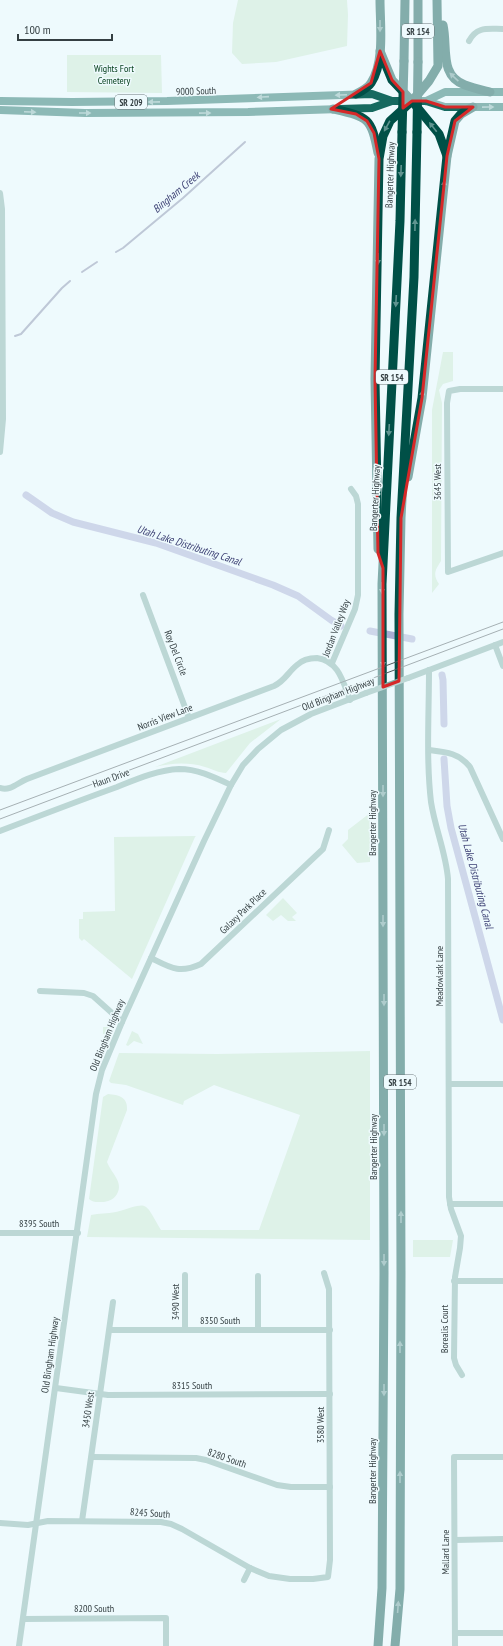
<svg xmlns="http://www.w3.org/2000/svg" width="503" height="1646" font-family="'PT Sans Narrow',sans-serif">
<rect width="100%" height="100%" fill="#eefafd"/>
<g fill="#c9e8cf">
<polygon points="238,0 347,0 348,15 347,46 276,62 242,64 232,53 233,23"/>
<polygon points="67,55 161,55 162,93 67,92"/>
<path d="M443,352h10v29l-10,3 -4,6 3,13 -1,158c-5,8 -9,13 -2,23l-7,9v-183z"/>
<path d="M281,719l-31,24 -24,30c-7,0 -14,-4 -21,-6 -17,-5 -33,-4 -50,0z"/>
<polygon points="370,813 370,862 357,863 342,845 348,839 348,830"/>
<polygon points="196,836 195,837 132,979 84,939 82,941 79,938 79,919 83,919 83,912 115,911 114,837"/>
<polygon points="283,898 297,913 292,917 296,921 288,921 281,915 273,921 266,915"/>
<polygon points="108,1018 113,1021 107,1034 103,1034 103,1027 108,1027"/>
<polygon points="132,1031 138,1034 143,1044 134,1041 128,1046 126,1045"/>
<path d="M370,1051v189l-283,-3 4,-22c8,-2 16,-1 25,-3 33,-9 27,-13 45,18h98l41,-115 -86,-30 -30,16 -1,4 -57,-20 -15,-2 -2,-2 10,-28 98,1z"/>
<path d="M108,1094c11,1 20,3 19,16l-20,52c4,11 17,20 10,32 -3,5 -7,7 -13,8 -6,0 -11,1 -15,-3l14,-102z"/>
<polygon points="413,1240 453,1240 450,1257 413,1257"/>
</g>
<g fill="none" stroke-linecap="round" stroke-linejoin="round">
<g stroke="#848ca8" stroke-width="2">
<polyline points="116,252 123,248 183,198 245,142"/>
<polyline points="82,272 97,262"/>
<polyline points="15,336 21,334 62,288 70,281"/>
</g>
<g stroke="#a7add3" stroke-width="7">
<polyline points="26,495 52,513 73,522 156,543 273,585 298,596 331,620 341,626"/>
<polyline points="370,631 412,639"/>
<polyline points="442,675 443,680 444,724"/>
<polyline points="444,759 447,806 451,828 503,1020"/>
</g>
<g stroke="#7eada5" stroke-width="6">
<path d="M469,41c8,-15 19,-12 34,-12"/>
<polyline points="0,193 2,209 3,419 0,452"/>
<polyline points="503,389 460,389 449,391 447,403 448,572 503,553"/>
<polyline points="143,595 189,718"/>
<polyline points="495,645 503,666"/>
<polyline points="332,663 355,609 358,595 358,504 356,496 351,489"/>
<path d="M429,670c0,44 -3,89 2,132 4,26 15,51 17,77l1,318 2,12 10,27 -1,12 -5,29 -1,81 2,7 6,10"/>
<polyline points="408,678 503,642"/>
<path d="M429,750c17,2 30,3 41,17l33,72"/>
<path d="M0,788c11,3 17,-5 27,-9l247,-93c11,-5 14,-14 23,-21 5,-5 13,-7 20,-7 22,3 26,24 33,42"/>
<path d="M0,831c39,-15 78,-30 117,-44 20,-8 41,-17 62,-18 19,0 35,8 52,16"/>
<path d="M151,958c20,10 28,16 50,6l122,-115 6,-19"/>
<polyline points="40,991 84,993 93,996 122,1022"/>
<polyline points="449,1084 503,1084"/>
<polyline points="450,1204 503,1204"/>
<polyline points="0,1233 78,1233"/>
<polyline points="185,1275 185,1329"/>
<polyline points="258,1276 258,1330"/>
<polyline points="454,1281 503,1281"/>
<polyline points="110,1330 330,1330"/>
<polyline points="56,1388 108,1395 330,1394"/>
<polyline points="92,1457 196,1458 206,1460 277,1485 291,1487 330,1487"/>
<polyline points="82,1521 113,1302"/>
<polyline points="0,1523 28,1525 48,1521 161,1522 171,1524 182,1529 250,1568 269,1576 290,1579 313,1579 328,1577 330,1560 329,1289 324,1273"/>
<polyline points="455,1540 503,1539"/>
<polyline points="244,1580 250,1568"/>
<polyline points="23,1619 166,1618 166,1646"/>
<polyline points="455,1633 503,1633"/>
<polyline points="19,1646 96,1094 102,1070 122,1022 204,841 231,785 243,765 258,749 281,730 311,714 366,693"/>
<polyline points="455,1646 454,1457 503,1457"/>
</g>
<g stroke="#166a60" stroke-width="8">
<polyline points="0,101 72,102 167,101 372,94 392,101"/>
<polyline points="426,101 445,92 503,92"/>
<polyline points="0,110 85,113 248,112 372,108 392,101 426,101 445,107 503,107"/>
</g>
<g stroke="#005047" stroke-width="9">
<path d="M443,25c5,22 -4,51 22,60 8,3 17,5 25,7"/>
<polyline points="380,51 392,80 412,101 439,134 447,156"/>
<polyline points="404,61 405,0"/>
<polyline points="418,62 418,0"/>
<path d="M356,94c6,-3 12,-6 15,-11 14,-21 9,-59 9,-83"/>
<path d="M333,109c35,8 38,8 45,44"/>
<polyline points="408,477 422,398 447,156 455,121 461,114 473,107"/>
<polyline points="378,549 375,379 379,159 383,136 390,121 412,101 429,81 438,66 437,0"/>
<polyline points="378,1646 382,1588 384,1273 382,584 400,221 402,132"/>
<polyline points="395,1646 400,1589 401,1273 399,614 401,518 414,277 417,132"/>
</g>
<g stroke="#4c575a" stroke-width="1">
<polyline points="0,810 503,622"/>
<polyline points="0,819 503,629"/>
</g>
<polyline stroke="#7eada5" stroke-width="6" points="366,693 408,678"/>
<g stroke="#005047" stroke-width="9">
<polyline points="402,132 404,61"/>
<polyline points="417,132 418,62"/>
</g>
</g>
<defs><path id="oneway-solid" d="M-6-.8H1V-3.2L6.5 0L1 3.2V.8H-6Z"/></defs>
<g fill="#5f9490">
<use href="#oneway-solid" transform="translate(380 26) rotate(90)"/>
<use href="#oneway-solid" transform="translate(454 77) rotate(-137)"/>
<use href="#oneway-solid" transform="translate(387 126) rotate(119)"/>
<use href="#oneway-solid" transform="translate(433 127) rotate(-128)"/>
<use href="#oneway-solid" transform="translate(401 171) rotate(92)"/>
<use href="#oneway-solid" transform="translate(444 186) rotate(-84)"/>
<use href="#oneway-solid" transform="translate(415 225) rotate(-89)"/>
<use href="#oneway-solid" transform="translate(378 259) rotate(91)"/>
<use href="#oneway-solid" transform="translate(396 301) rotate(93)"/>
<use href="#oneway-solid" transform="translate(422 396) rotate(-82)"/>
<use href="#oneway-solid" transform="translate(389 430) rotate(93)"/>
<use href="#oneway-solid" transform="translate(382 588) rotate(90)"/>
<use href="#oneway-solid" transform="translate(383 661) rotate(90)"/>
<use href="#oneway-solid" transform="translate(383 791) rotate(90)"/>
<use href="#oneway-solid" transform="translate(383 921) rotate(90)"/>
<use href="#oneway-solid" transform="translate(384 1000) rotate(90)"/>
<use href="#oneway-solid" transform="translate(384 1130) rotate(90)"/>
<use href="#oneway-solid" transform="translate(401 1217) rotate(-90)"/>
<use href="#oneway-solid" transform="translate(384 1260) rotate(90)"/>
<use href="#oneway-solid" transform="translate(400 1347) rotate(-90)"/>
<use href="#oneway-solid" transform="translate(384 1390) rotate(90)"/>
<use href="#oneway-solid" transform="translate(400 1477) rotate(-90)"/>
<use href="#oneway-solid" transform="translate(398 1607) rotate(-86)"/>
</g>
<g fill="#82b2ae">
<use href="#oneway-solid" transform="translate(341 95) rotate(178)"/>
<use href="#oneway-solid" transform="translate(263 97) rotate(176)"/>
<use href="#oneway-solid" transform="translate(154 102) rotate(179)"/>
<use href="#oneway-solid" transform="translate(488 107) rotate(-1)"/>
<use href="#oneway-solid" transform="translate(30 112) rotate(2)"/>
<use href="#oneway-solid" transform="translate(85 113)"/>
<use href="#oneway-solid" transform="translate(205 113) rotate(-1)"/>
</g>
<path d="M0 0H503V1646H0ZM380,51l12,29 11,12v16l9,-7h14l19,6h28l-18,14 -8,35 -25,242 -21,120 -2,163 -16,6v-119l-5,-15 -3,-174 4,-220 -5,-26 -7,-12 -11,-7 -25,-5 40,-26z" fill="#eefafd" fill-opacity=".55" fill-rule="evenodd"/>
<path fill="none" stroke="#d62828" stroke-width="3" stroke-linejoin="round" d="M380,51l12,29 11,12v16l9,-7h14l19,6h28l-18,14 -8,35 -25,242 -21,120 -2,163 -16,6v-119l-5,-15 -3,-174 4,-220 -5,-26 -7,-12 -11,-7 -25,-5 40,-26z"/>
<g text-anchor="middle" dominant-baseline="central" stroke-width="3" stroke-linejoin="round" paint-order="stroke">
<g fill="#eefafd" stroke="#6c777a" stroke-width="1">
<rect x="402" y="24" width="32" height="14" rx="3"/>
<rect x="115" y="95" width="32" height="14" rx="3"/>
<rect x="376" y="370" width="32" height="14" rx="3"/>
<rect x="384" y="1075" width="32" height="14" rx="3"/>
</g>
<g font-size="9" font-weight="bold" fill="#343f42">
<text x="418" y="31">SR 154</text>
<text x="131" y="102">SR 209</text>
<text x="392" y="377">SR 154</text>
<text x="400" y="1082">SR 154</text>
</g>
<g font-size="10" fill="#08431f" stroke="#eefafd">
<text x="114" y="68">Wights Fort<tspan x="114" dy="12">Cemetery</tspan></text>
</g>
<g font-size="10" fill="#343f42" stroke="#eefafd">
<text transform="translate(196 91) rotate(-2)">9000 South</text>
<text transform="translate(390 175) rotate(-88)">Bangerter Highway</text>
<text transform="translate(437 482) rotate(-90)">3645 West</text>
<text transform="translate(375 498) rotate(-87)">Bangerter Highway</text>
<text transform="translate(336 628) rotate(-69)">Jordan Valley Way</text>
<text transform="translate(176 653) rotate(69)">Roy Del Circle</text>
<text transform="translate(338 694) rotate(-21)">Old Bingham Highway</text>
<text transform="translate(165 717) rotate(-21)">Norris View Lane</text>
<text transform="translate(111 778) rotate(-20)">Haun Drive</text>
<text transform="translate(372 823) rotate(-90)">Bangerter Highway</text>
<text transform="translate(243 911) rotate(-44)">Galaxy Park Place</text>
<text transform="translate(439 976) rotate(-90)">Meadowlark Lane</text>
<text transform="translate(107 1035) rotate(-68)">Old Bingham Highway</text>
<text transform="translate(373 1147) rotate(-90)">Bangerter Highway</text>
<text x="39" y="1223">8395 South</text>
<text transform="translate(175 1302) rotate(-90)">3490 West</text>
<text x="220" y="1320">8350 South</text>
<text transform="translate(444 1329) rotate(-90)">Borealis Court</text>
<text transform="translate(50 1355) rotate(-82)">Old Bingham Highway</text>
<text x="192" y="1385">8315 South</text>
<text transform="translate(88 1410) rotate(-82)">3450 West</text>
<text transform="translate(320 1425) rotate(-90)">3580 West</text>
<text transform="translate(227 1458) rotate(19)">8280 South</text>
<text transform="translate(372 1471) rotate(-90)">Bangerter Highway</text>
<text transform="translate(150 1513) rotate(4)">8245 South</text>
<text transform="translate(445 1552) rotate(-90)">Mallard Lane</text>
<text x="94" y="1608">8200 South</text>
</g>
<g font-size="11" font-style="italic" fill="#3e4275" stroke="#eefafd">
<text transform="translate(176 192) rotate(-40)">Bingham Creek</text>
<text transform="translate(189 545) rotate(18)">Utah Lake Distributing Canal</text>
<text transform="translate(476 876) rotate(75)">Utah Lake Distributing Canal</text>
</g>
</g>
<path d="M18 34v6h94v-6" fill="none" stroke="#343f42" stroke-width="2"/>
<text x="24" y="34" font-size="12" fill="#343f42" stroke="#eefafd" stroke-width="3" paint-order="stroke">100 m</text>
</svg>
